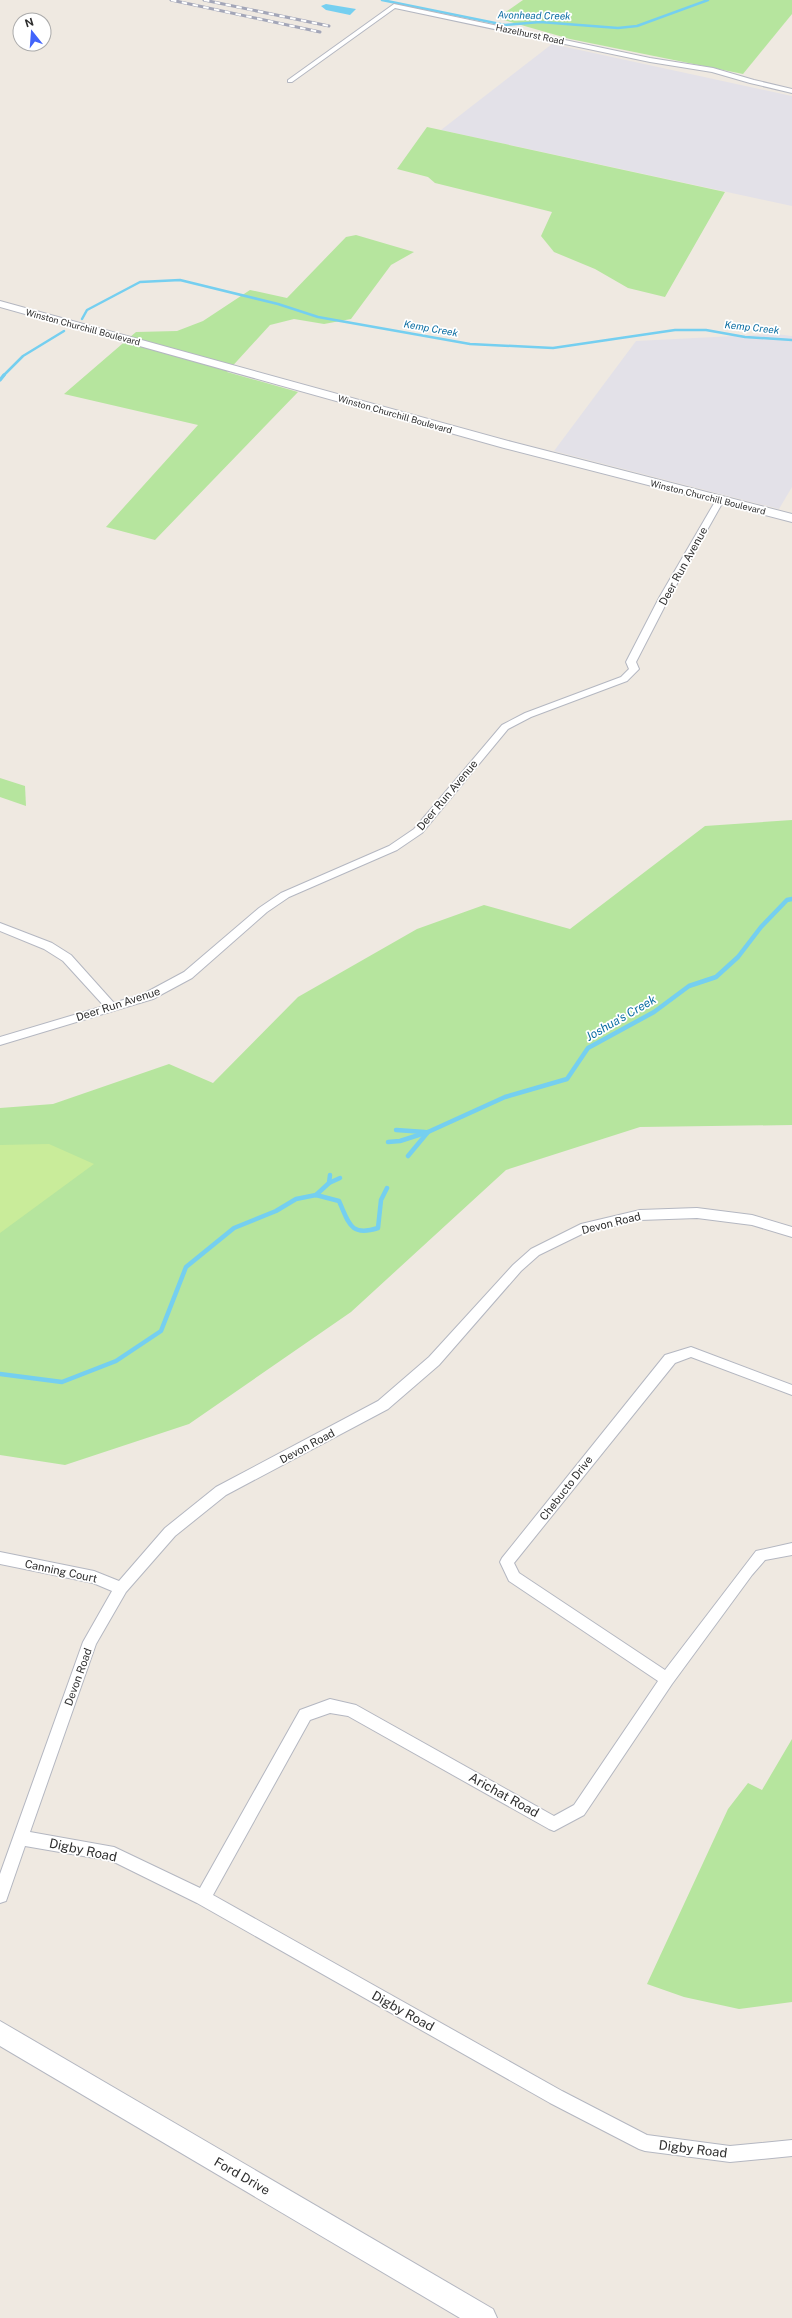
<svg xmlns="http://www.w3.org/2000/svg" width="792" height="2318" font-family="'Public Sans',sans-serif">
<rect width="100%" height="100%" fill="#efe9e1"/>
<g fill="#e3e1e8">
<polygon points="552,44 792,96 792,206 441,130"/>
<polygon points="776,334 792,336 792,487 779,509 554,451 636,341"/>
</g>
<g fill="#b6e59e">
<polygon points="523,0 792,0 792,14 743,74 570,39 497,18"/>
<polygon points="427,127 725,192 665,297 628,288 595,269 554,252 541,236 552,212 435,183 428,177 397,169"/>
<polygon points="356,235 414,252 391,265 351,319 324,324 294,319 270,325 227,372 298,392 155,540 106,527 198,425 64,394 136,332 177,331 203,321 250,290 287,298 346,237"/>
<polygon points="0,778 25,786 26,806 0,797"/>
<polygon points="792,820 792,1125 640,1127 506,1170 351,1312 189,1424 65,1465 0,1455 0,1108 53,1104 169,1064 213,1083 298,997 417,929 484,905 570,929 705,826"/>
<polygon points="792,1739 792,2002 739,2009 684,1997 647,1984 728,1809 748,1783 762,1790"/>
</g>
<polygon fill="#c9ec9a" points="49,1144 94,1164 0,1233 0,1145"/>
<polygon fill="#75cff0" points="326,4 356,9 350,15 326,10 321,6"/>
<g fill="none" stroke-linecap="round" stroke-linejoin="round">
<g stroke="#75cff0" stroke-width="2.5">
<polyline points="382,0 505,25 540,22 618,28 637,26 708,0"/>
<polyline points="82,319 87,310 140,282 180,280 278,304 318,317 470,344 553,348 675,330 706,330 745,337 792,340"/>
<polyline points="3,376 23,356 64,331"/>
</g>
<polyline stroke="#75cff0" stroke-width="3.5" points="0,380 4,375"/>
<g stroke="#75cff0" stroke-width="4.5">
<polyline points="396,1130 425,1132"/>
<polyline points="388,1142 400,1141 428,1132"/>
<polyline points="408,1156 428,1132 505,1097 567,1079 588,1048 654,1012 689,986 716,977 738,957 761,927 787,900 792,899"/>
<polyline points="329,1183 340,1178"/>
<polyline points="316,1195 329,1183 330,1175"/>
<path d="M0,1374l62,8 54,-21 45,-30 25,-64 48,-39 42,-17 20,-12 20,-4 23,6c10,22 11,36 39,27l3,-28 6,-12"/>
</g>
<g stroke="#b4b7c1" stroke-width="2">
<g id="street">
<polygon points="394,4 650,58 713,68 754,80 792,89 792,93 750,83 712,72 650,62 395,8 292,82 288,82 288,80"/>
<polygon points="720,497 724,500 669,598 636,662 639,669 627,681 531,717 508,729 422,833 397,850 289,897 267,912 192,978 153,999 0,1045 0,1037 104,1006 63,961 44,949 0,931 0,923 52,943 71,955 114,1003 145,993 184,972 259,908 281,893 389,846 414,829 502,725 525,713 621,677 629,669 626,662 659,598 716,500"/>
<polygon points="697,1208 752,1215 792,1227 792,1237 752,1225 697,1218 640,1220 584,1233 539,1255 521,1271 439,1365 388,1409 226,1495 175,1536 126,1592 96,1644 30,1832 114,1847 200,1888 300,1710 330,1699 356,1705 554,1816 574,1805 658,1681 509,1581 500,1562 502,1558 665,1355 691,1347 792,1385 792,1395 691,1357 675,1363 514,1563 519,1573 665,1670 756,1551 792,1543 792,1555 765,1560 752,1575 672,1684 584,1815 554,1831 549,1829 348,1716 330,1713 310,1720 213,1895 562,2091 647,2135 730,2146 792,2140 792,2156 730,2162 645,2151 639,2149 550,2103 197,1903 112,1861 25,1846 6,1901 0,1903 0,1874 83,1642 112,1591 93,1583 0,1564 0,1552 94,1571 119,1581 165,1528 216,1487 378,1401 429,1357 513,1265 531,1249 581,1224 640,1210"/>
</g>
</g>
<g stroke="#b4b7c1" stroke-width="2">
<g id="secondary">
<polygon points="0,301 512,442 792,514 792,522 504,448 0,307"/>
<polygon points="0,2021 493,2309 497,2318 460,2318 0,2046"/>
</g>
</g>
<use href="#street" fill="#fff" fill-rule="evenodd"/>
<use href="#secondary" fill="#fff" fill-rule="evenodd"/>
<g stroke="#a3a6b8" stroke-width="3">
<g id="rail">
<polyline points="171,0 320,32"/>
<polyline points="204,0 329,26"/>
</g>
</g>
<use href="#rail" stroke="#fff" stroke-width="2" stroke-dasharray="5.5" stroke-linecap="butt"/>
</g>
<g text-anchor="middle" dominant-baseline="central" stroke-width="3.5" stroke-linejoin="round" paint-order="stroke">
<g font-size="9" fill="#2e2e2e" stroke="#fff">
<text transform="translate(530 34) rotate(12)">Hazelhurst Road</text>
<text transform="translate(83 327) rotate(15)">Winston Churchill Boulevard</text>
<text transform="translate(395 414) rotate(16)">Winston Churchill Boulevard</text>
<text transform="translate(708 497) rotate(14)">Winston Churchill Boulevard</text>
</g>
<g font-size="10" font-style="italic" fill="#0d6fa3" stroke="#fff">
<text transform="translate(534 15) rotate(1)">Avonhead Creek</text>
<text transform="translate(752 327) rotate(6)">Kemp Creek</text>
<text transform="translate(431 328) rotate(10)">Kemp Creek</text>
</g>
<g font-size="11" fill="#2e2e2e" stroke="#fff">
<text transform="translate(683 566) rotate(-61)">Deer Run Avenue</text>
<text transform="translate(447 795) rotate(-50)">Deer Run Avenue</text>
<text transform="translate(118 1004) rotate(-18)">Deer Run Avenue</text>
<text transform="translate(611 1223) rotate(-14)">Devon Road</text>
<text transform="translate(307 1446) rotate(-28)">Devon Road</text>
<text transform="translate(566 1488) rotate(-52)">Chebucto Drive</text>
<text transform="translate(61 1571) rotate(12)">Canning Court</text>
<text transform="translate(78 1677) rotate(-70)">Devon Road</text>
</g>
<g font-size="12" font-style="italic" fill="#0d6fa3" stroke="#fff">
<text transform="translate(621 1018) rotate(-30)">Joshua's Creek</text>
</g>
<g font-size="13" fill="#2e2e2e" stroke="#fff">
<text transform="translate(504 1795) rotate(29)">Arichat Road</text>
<text transform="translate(83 1850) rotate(12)">Digby Road</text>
<text transform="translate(403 2011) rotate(29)">Digby Road</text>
<text transform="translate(693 2149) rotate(7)">Digby Road</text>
<text transform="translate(242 2176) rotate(30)">Ford Drive</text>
</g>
</g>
<g transform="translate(32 32) rotate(343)"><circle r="19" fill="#ffffff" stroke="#ababab"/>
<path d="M0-3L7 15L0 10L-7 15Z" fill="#4264fb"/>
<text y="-6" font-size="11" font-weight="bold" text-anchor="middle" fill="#2e2e2e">N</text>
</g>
</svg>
